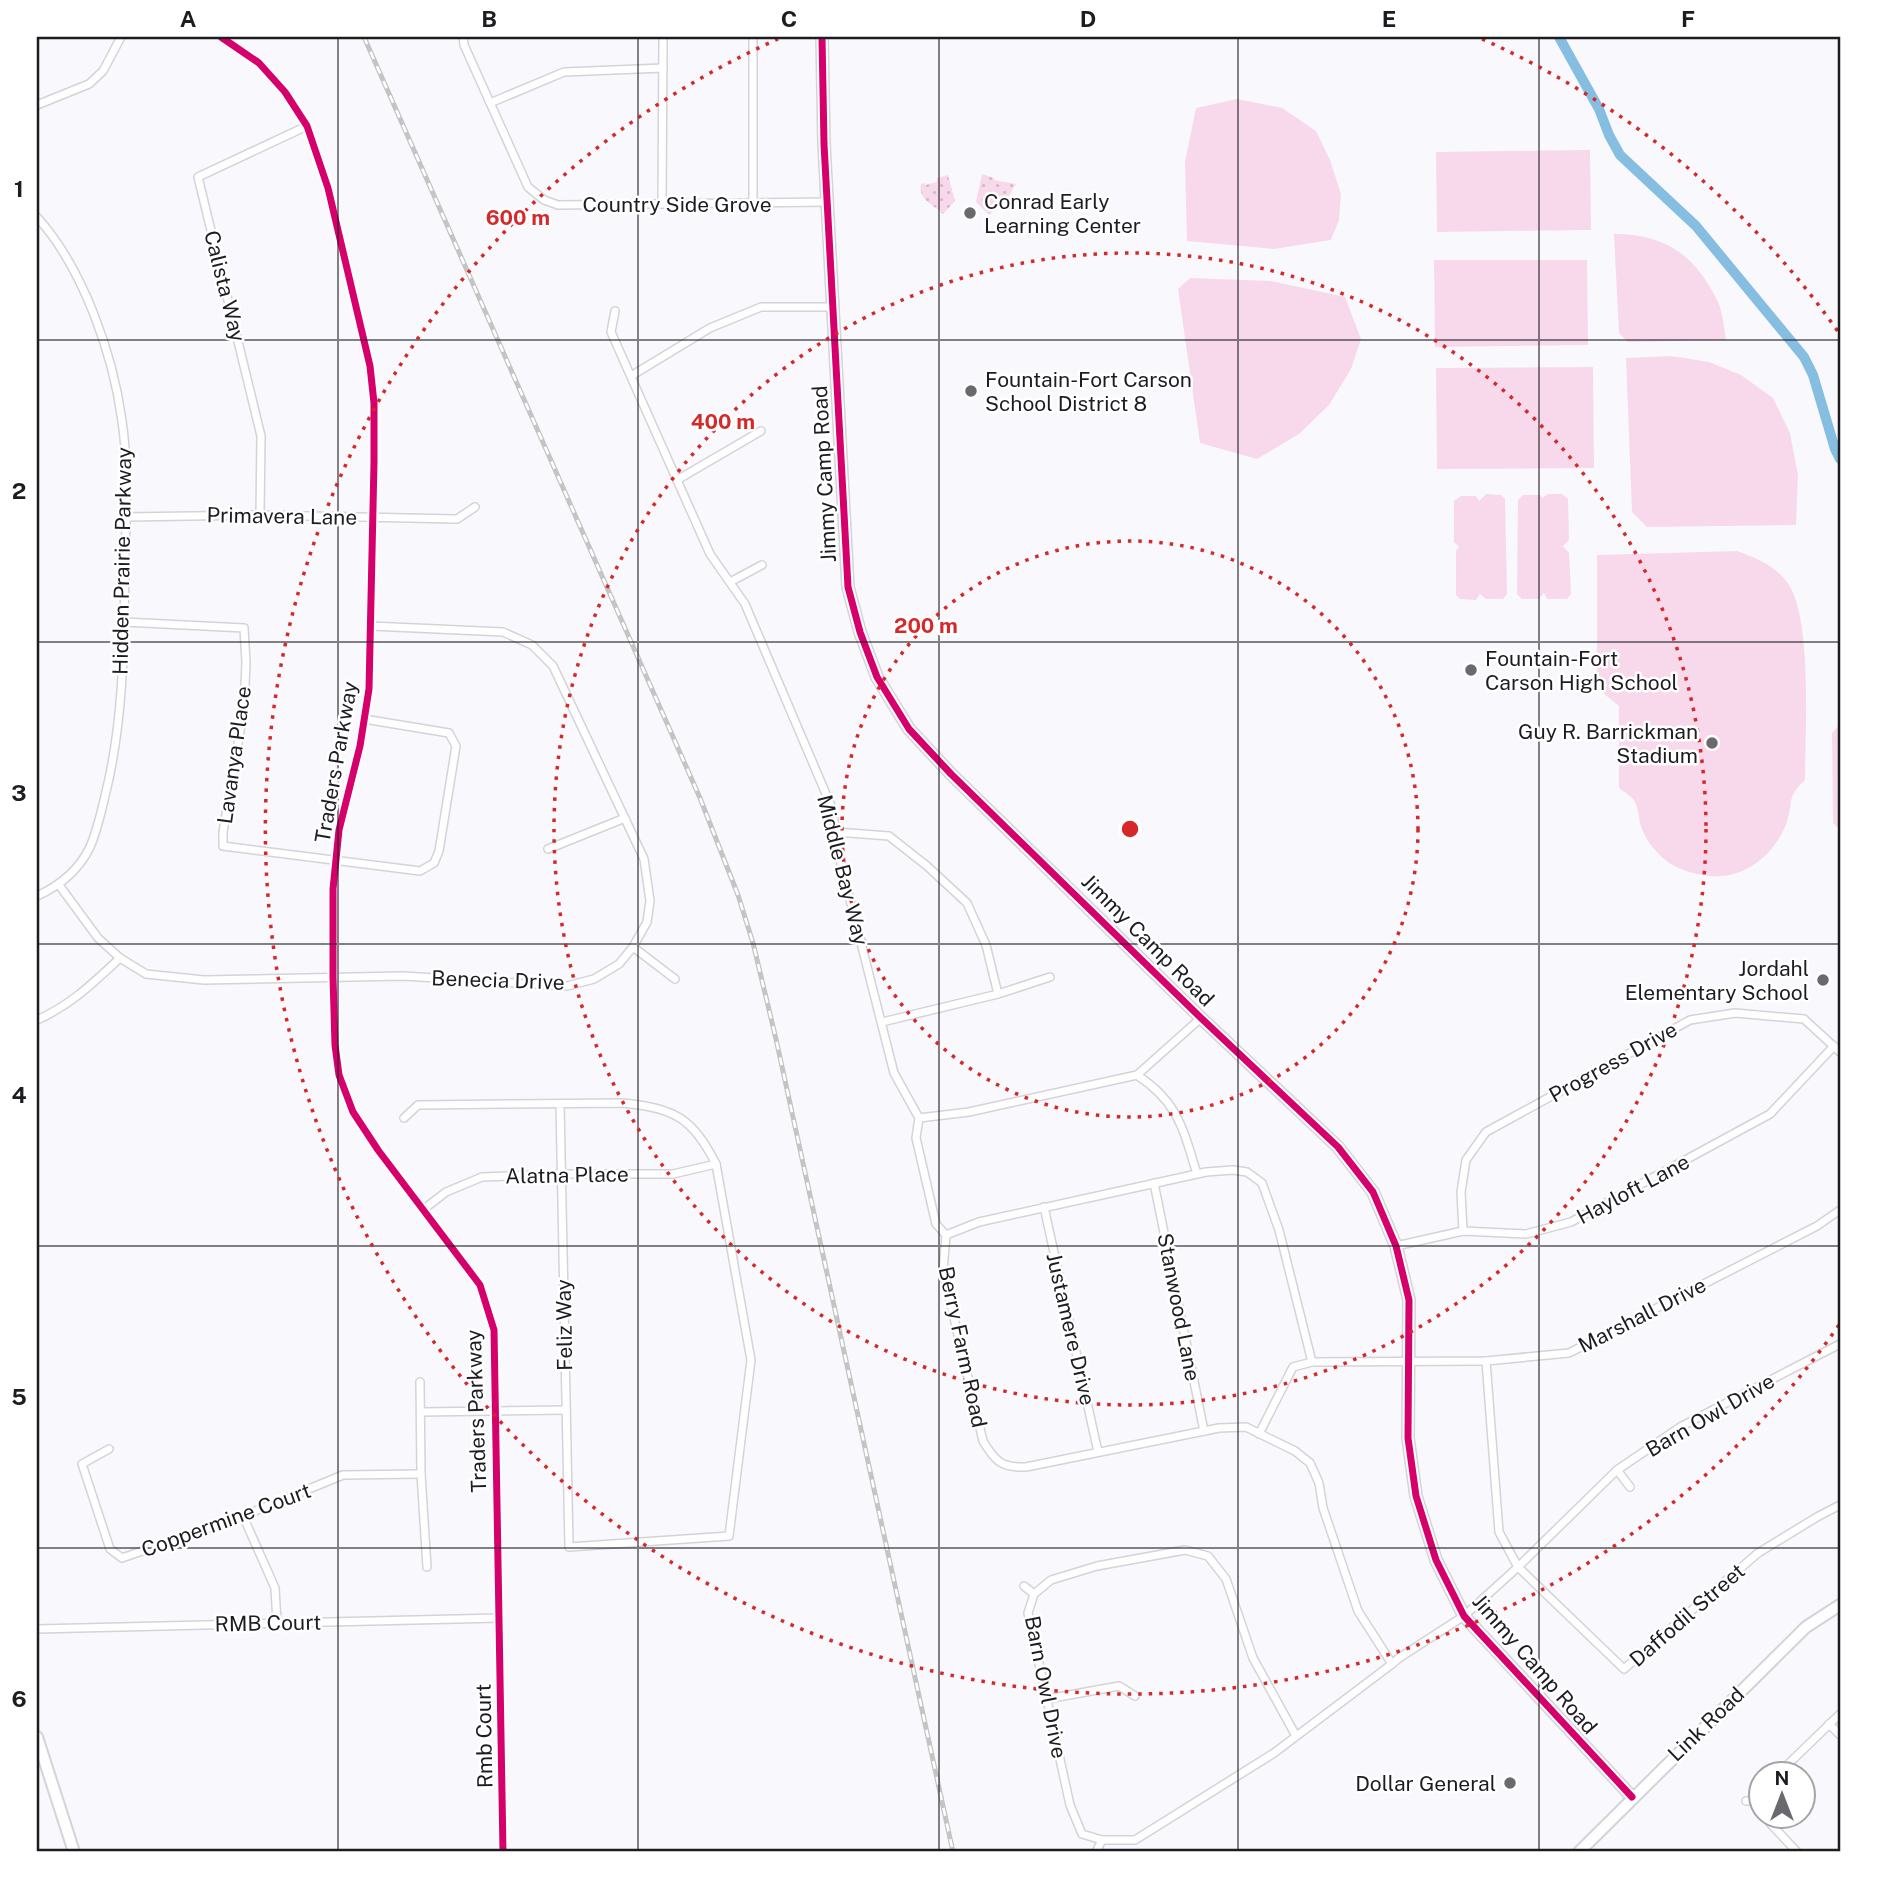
<svg xmlns="http://www.w3.org/2000/svg" width="1877" height="1889" font-family="'Public Sans',sans-serif">
<defs>
<pattern id="park-dots" width="8" height="8" patternUnits="userSpaceOnUse" patternTransform="scale(1.75)"><rect width="8" height="8" fill="#f7d9eb"/><path d="M2 2h.1M6 6h.1" fill="none" stroke="#d3bac9" stroke-width="1.8" stroke-linecap="round"/></pattern>
</defs>
<rect width="100%" height="100%" fill="#f9f9fd"/>
<g fill="#f7d9eb">
<polygon points="1237,99 1282,108 1316,131 1330,160 1341,194 1339,220 1331,240 1274,249 1187,241 1185,162 1196,108"/>
<polygon points="1590,150 1591,230 1437,232 1436,152"/>
<path d="M1614,234c52,0 81,21 104,68 5,11 6,26 8,38l-98,2 -9,-9z"/>
<polygon points="1434,260 1587,260 1588,345 1435,347"/>
<polygon points="1190,278 1271,281 1345,297 1361,339 1351,369 1329,405 1299,434 1257,459 1200,443 1178,289"/>
<polygon points="1671,356 1709,362 1741,375 1773,398 1790,433 1798,475 1796,525 1647,527 1632,512 1626,358"/>
<polygon points="1593,367 1594,468 1437,469 1436,368"/>
<polygon points="1486,494 1501,495 1505,499 1507,594 1503,599 1486,599 1480,594 1476,600 1460,599 1456,595 1456,551 1459,547 1454,542 1454,501 1461,496 1476,496 1479,501"/>
<polygon points="1548,494 1562,494 1568,499 1569,540 1563,546 1569,553 1571,594 1567,599 1547,599 1544,593 1539,599 1522,599 1517,594 1518,500 1523,495 1540,495 1542,498"/>
<path d="M1737,551c19,7 37,14 50,31 26,35 18,151 18,198 -19,18 -11,20 -18,42 -12,33 -43,58 -78,54 -15,-2 -34,-7 -45,-17 -11,-10 -20,-21 -24,-36 -1,-6 -2,-15 -5,-21 -2,-5 -11,-10 -16,-14v-82l-22,-18v-133z"/>
<polygon points="1840,724 1840,830 1833,823 1832,733"/>
</g>
<g fill="url(#park-dots)">
<polygon points="982,174 994,178 994,180 1016,184 1005,202 989,215 976,202"/>
<path d="M948,175l7,26 -12,13c-11,-11 -25,-14 -22,-30l3,-1 1,2 12,-3v-4z"/>
</g>
<g fill="none" stroke-linecap="round" stroke-linejoin="round">
<polyline stroke="#86bee1" stroke-width="10" points="1559,37 1599,109 1609,135 1620,155 1696,226 1804,357 1813,375 1835,449 1840,459"/>
<g stroke="#d4d3d8" stroke-width="10">
<g id="street">
<polyline points="221,37 259,63 285,92 307,126 328,188 370,366 374,403 374,463 369,689 360,746 339,830 333,889 333,977 335,1045 339,1075 353,1112 378,1150 480,1285 494,1330 503,1852"/>
<polyline points="463,37 464,45 528,187 544,200 558,205 828,202"/>
<polyline points="753,37 753,203"/>
<polyline points="490,103 564,72 663,68"/>
<polyline points="37,105 89,84 103,71 121,37"/>
<polyline points="662,204 663,37"/>
<path d="M37,217c46,51 76,137 85,204 7,47 4,95 3,143 -1,77 -1,157 -20,232 -4,17 -8,35 -15,51 -11,23 -31,39 -53,49"/>
<polyline points="615,311 611,332 710,554 745,604 832,808 841,864 894,1073 919,1118 969,1112 1137,1075 1201,1018"/>
<polyline points="631,376 710,328 761,307 833,307"/>
<polyline points="677,480 761,431"/>
<polyline points="260,515 261,436 198,177 307,126"/>
<polyline points="126,517 260,515 457,519 475,507"/>
<polyline points="730,582 762,565"/>
<polyline points="124,622 244,628 246,663 244,708 223,832 223,846 420,871 434,863 439,851 456,746 449,733 364,719"/>
<polyline points="836,832 889,836 927,866 967,903 986,945 998,994"/>
<polyline points="548,849 625,818"/>
<polyline points="59,885 98,938 120,958 146,974 204,980 403,976 567,986 594,979 619,964 633,947 647,922 650,901 644,859 553,666 532,645 503,632 371,626"/>
<polyline points="633,947 675,979"/>
<path d="M37,1020c34,-15 56,-37 83,-62"/>
<polyline points="882,1022 998,994 1050,977"/>
<path d="M1137,1075c42,28 46,54 60,99"/>
<path d="M404,1118l14,-13 204,-2c52,5 70,14 94,61l35,196 -22,176 -160,11 -9,-443"/>
<polyline points="919,1118 916,1138 936,1224 946,1235"/>
<polyline points="1154,1183 1204,1431"/>
<polyline points="1044,1207 1098,1452"/>
<polyline points="424,1209 446,1192 482,1177 561,1174 673,1174 716,1164"/>
<polyline points="1463,1231 1461,1192 1466,1160 1486,1132 1690,1020 1735,1013 1804,1019 1840,1052"/>
<polyline points="1396,1246 1463,1231 1526,1234 1571,1222 1770,1114 1834,1046"/>
<polyline points="1486,1361 1499,1532 1518,1567 1624,1669 1758,1553 1817,1517 1840,1505"/>
<path d="M1312,1362l-33,-132 -17,-47 -15,-11 -14,-2 -27,2 -227,50 -33,13 -3,36 40,170c12,20 18,27 43,26l193,-39 27,-1 49,24 15,12 9,20 4,25 35,103 34,53"/>
<polyline points="420,1382 421,1474 427,1567"/>
<polyline points="421,1412 566,1410"/>
<polyline points="1259,1434 1293,1367 1312,1362 1486,1361 1569,1353 1817,1226 1840,1210"/>
<polyline points="109,1449 82,1464 110,1549 122,1558 243,1516 343,1475 421,1474"/>
<polyline points="1617,1470 1630,1487"/>
<polyline points="243,1516 275,1588 277,1623"/>
<polyline points="1024,1586 1034,1594"/>
<polyline points="37,1629 499,1618"/>
<polyline points="1047,1699 1119,1686 1135,1696"/>
<polyline points="1829,1724 1840,1735"/>
<polyline points="1296,1736 1253,1658 1226,1579 1208,1556 1185,1550 1097,1566 1051,1580 1034,1594 1028,1613 1070,1805 1082,1834 1102,1840 1135,1840 1274,1753 1392,1664 1399,1658 1464,1616 1518,1567 1617,1470 1682,1426 1840,1344"/>
<polyline points="1779,1773 1840,1714"/>
<polyline points="1746,1801 1762,1801"/>
<polyline points="1767,1815 1769,1822 1797,1852"/>
<polyline points="1096,1852 1102,1840"/>
</g>
</g>
<g stroke="#d4d3d8" stroke-width="14">
<g id="secondary">
<polyline points="822,37 824,144 848,587 860,632 877,677 909,729 951,774 1201,1018 1338,1147 1373,1192 1396,1246 1409,1300 1408,1438 1416,1496 1436,1560 1464,1616 1632,1797"/>
<polyline points="37,1737 74,1852"/>
<polyline points="1579,1852 1806,1627 1840,1605"/>
</g>
</g>
<use href="#street" stroke="#fefeff" stroke-width="7"/>
<use href="#secondary" stroke="#fefeff" stroke-width="10"/>
<g stroke="#c4c4c5" stroke-width="5">
<polyline id="rail" points="364,37 700,798 738,895 753,943 776,1039 953,1852"/>
</g>
<use href="#rail" stroke="#fff" stroke-width="2.5" stroke-dasharray="8" stroke-linecap="butt"/>
<g stroke="#fff" stroke-width="11">
<g id="cycleway">
<polyline points="221,37 259,63 285,92 307,126 328,188 370,366 374,403 374,463 369,689 360,746 339,830 333,889 333,977 335,1045 339,1075 353,1112 378,1150 480,1285 494,1330 503,1852"/>
<polyline points="822,37 824,144 848,587 860,632 877,677 909,729 951,774 1201,1018 1338,1147 1373,1192 1396,1246 1409,1300 1408,1438 1416,1496 1436,1560 1464,1616 1632,1797"/>
</g>
</g>
<use href="#cycleway" stroke="#d6006c" stroke-width="7"/>
</g>
<path fill="none" stroke="#1d1c21" stroke-width="2" stroke-opacity="0.55" d="M338,37v1815M638,37v1815M939,37v1815M1238,37v1815M1539,37v1815M37,340h1803M37,642h1803M37,944h1803M37,1246h1803M37,1548h1803"/>
<g fill="none" stroke="#d62828" stroke-width="3.5" stroke-dasharray="3.5 7">
<circle cx="1130" cy="829" r="288"/>
<circle cx="1130" cy="829" r="576"/>
<path d="M1839 1325A865 865 0 1 1 778 39M1482 39A865 865 0 0 1 1839 333"/>
</g>
<g fill="#6a696e" stroke="#fff" stroke-width="2.5">
<circle cx="970" cy="213" r="7"/>
<circle cx="971" cy="391" r="7"/>
<circle cx="1471" cy="670" r="7"/>
<circle cx="1712" cy="743" r="7"/>
<circle cx="1823" cy="980" r="7"/>
<circle cx="1510" cy="1783" r="7"/>
</g>
<g text-anchor="middle" dominant-baseline="central" stroke-width="5" stroke-linejoin="round" paint-order="stroke">
<g font-size="21" fill="#1d1c21" stroke="#fff" text-anchor="start">
<text x="984" y="201">Conrad Early<tspan x="984" dy="24">Learning Center</tspan></text>
<text x="985" y="379">Fountain-Fort Carson<tspan x="985" dy="24">School District 8</tspan></text>
<text x="1485" y="658">Fountain-Fort<tspan x="1485" dy="24">Carson High School</tspan></text>
<text x="1698" y="731" text-anchor="end">Guy R. Barrickman<tspan x="1698" dy="24">Stadium</tspan></text>
<text x="1809" y="968" text-anchor="end">Jordahl<tspan x="1809" dy="24">Elementary School</tspan></text>
<text x="1496" y="1783" text-anchor="end">Dollar General</text>
</g>
<g font-size="21" fill="#1d1c21" stroke="#fff">
<text x="677" y="204">Country Side Grove</text>
<text transform="translate(225 286) rotate(76)">Calista Way</text>
<text transform="translate(824 474) rotate(-93)">Jimmy Camp Road</text>
<text transform="translate(282 516) rotate(1)">Primavera Lane</text>
<text transform="translate(122 561) rotate(-89)">Hidden Prairie Parkway</text>
<text transform="translate(234 755) rotate(-82)">Lavanya Place</text>
<text transform="translate(336 762) rotate(-80)">Traders Parkway</text>
<text transform="translate(843 870) rotate(76)">Middle Bay Way</text>
<text transform="translate(1148 940) rotate(45)">Jimmy Camp Road</text>
<text transform="translate(498 980) rotate(2)">Benecia Drive</text>
<text transform="translate(1613 1062) rotate(-29)">Progress Drive</text>
<text transform="translate(567 1175) rotate(-1)">Alatna Place</text>
<text transform="translate(1633 1189) rotate(-28)">Hayloft Lane</text>
<text transform="translate(1179 1307) rotate(79)">Stanwood Lane</text>
<text transform="translate(1642 1315) rotate(-27)">Marshall Drive</text>
<text transform="translate(564 1325) rotate(-91)">Feliz Way</text>
<text transform="translate(1071 1329) rotate(77)">Justamere Drive</text>
<text transform="translate(963 1347) rotate(78)">Berry Farm Road</text>
<text transform="translate(476 1411) rotate(-92)">Traders Parkway</text>
<text transform="translate(1710 1415) rotate(-30)">Barn Owl Drive</text>
<text transform="translate(226 1520) rotate(-20)">Coppermine Court</text>
<text transform="translate(1687 1615) rotate(-41)">Daffodil Street</text>
<text transform="translate(268 1623) rotate(-1)">RMB Court</text>
<text transform="translate(1535 1664) rotate(49)">Jimmy Camp Road</text>
<text transform="translate(1046 1687) rotate(79)">Barn Owl Drive</text>
<text transform="translate(1706 1724) rotate(-44)">Link Road</text>
<text transform="translate(484 1736) rotate(-91)">Rmb Court</text>
</g>
</g>
<circle cx="1130" cy="829" r="10" fill="#d62828" stroke="#fff" stroke-width="3.5"/>
<g font-size="21" text-anchor="middle" font-weight="bold" fill="#d62828" stroke="#fff" stroke-width="5" stroke-linejoin="round" paint-order="stroke">
<text x="518" y="225">600 m</text>
<text x="723" y="429">400 m</text>
<text x="926" y="633">200 m</text>
</g>
<rect width="1877" height="1889" fill="none" stroke="#ffffff" stroke-width="77"/>
<g transform="translate(1782 1795)"><circle r="33" fill="#ffffff" stroke="#a5a4a6" stroke-width="2"/>
<path d="M0-5L12 26L0 18L-12 26Z" fill="#6a696e"/>
<text y="-10" font-size="19" font-weight="bold" text-anchor="middle" fill="#1d1c21">N</text>
</g>
<rect x="38" y="38" width="1801" height="1812" fill="none" stroke="#1d1c21" stroke-width="2.5"/>
<g font-size="23" text-anchor="middle" font-weight="bold" fill="#1d1c21">
<text x="188" y="27">A</text>
<text x="489" y="27">B</text>
<text x="789" y="27">C</text>
<text x="1088" y="27">D</text>
<text x="1389" y="27">E</text>
<text x="1688" y="27">F</text>
<text x="19" y="197">1</text>
<text x="19" y="499">2</text>
<text x="19" y="801">3</text>
<text x="19" y="1103">4</text>
<text x="19" y="1405">5</text>
<text x="19" y="1707">6</text>
</g>
</svg>
